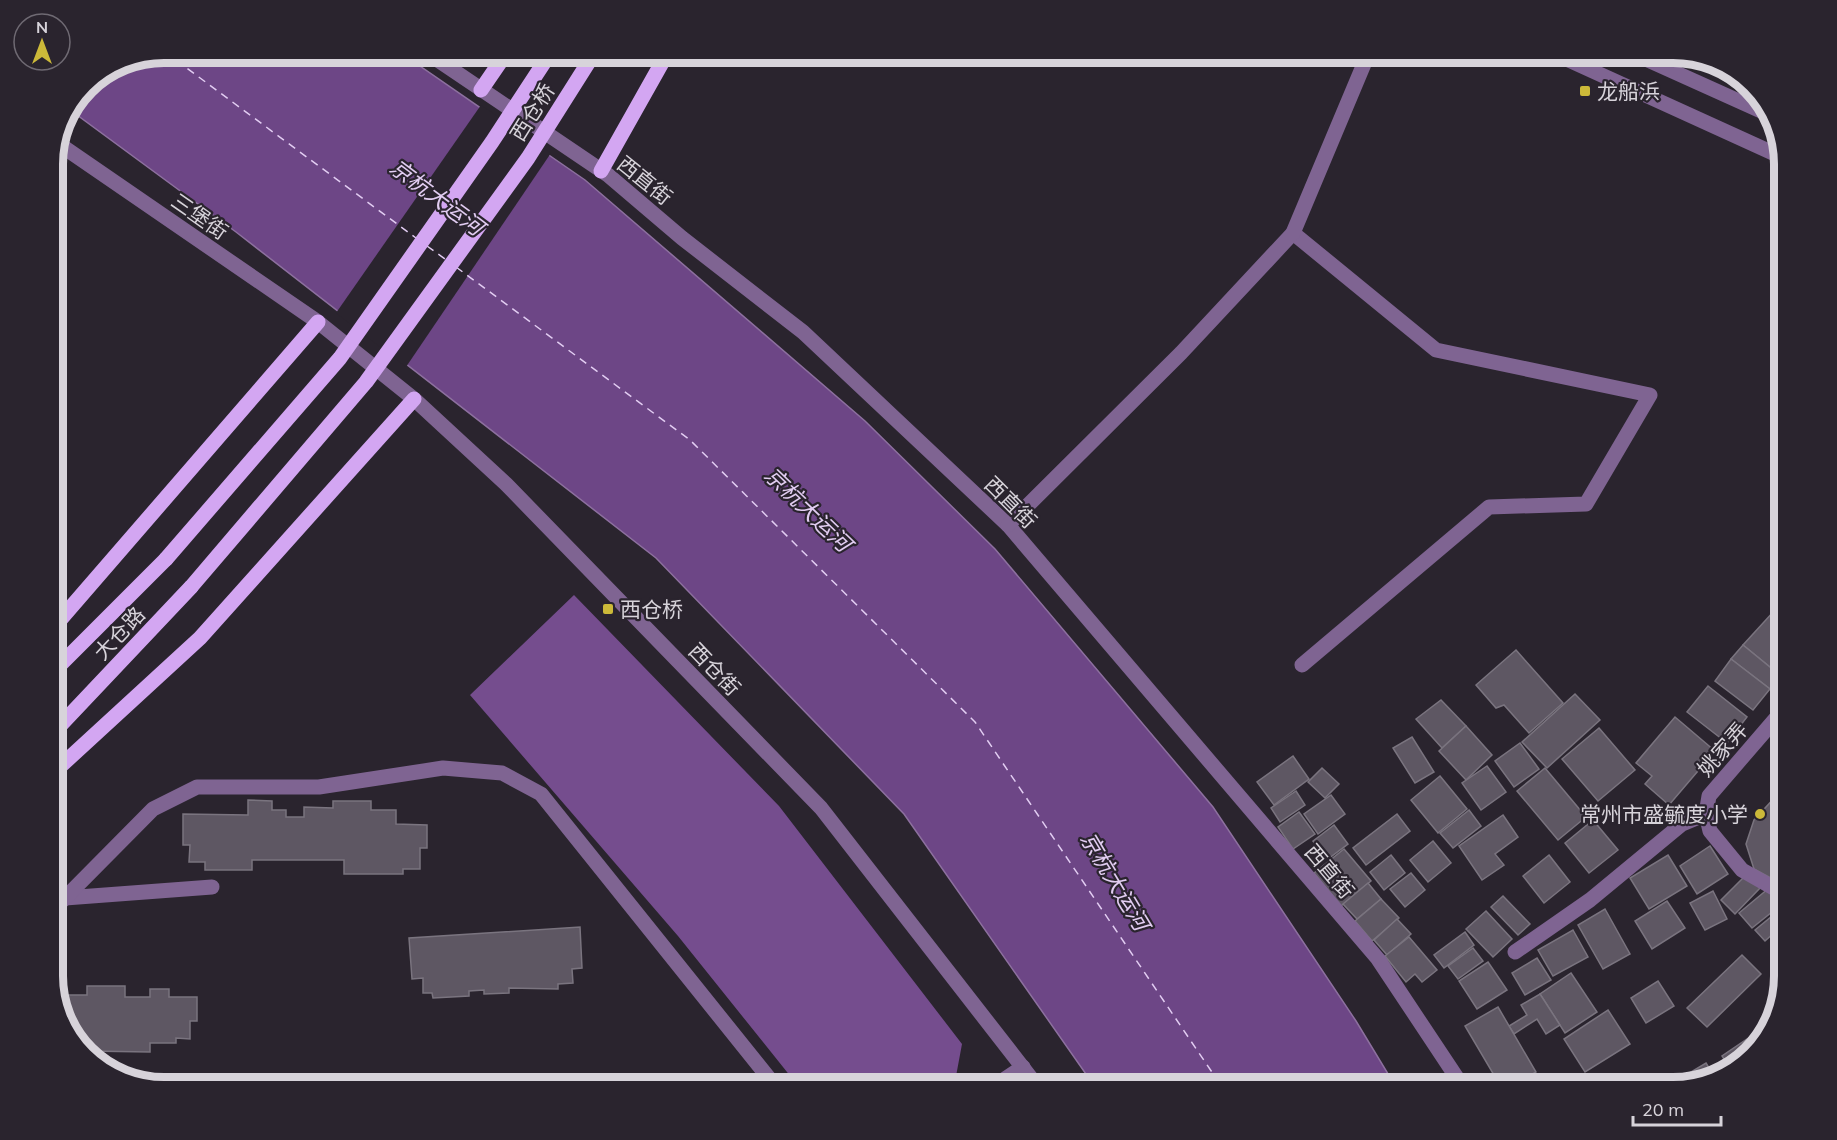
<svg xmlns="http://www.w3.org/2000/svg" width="1837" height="1140" font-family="Mulish,'Noto Sans SC',sans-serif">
<rect width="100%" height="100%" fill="#2a242e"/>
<polygon fill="#754d8e" points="574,595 779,806 962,1044 954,1087 799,1087 678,936 470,695"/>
<polygon fill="#6d4686" stroke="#8d709f" stroke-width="1.5" points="164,53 401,53 585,180 865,421 995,549 1213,807 1356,1021 1396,1087 1095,1087 904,814 656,558 236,232 73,112 86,85 122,61"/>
<polygon fill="#2a242e" points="481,105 551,153 406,367 336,313"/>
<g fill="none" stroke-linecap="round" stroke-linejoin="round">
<g stroke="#e2cdf2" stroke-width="1.5" stroke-dasharray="8 6" stroke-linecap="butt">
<polyline points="165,52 416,238"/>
<polyline points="427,246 445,259"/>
<polyline points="456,267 690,440 975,722 1222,1087"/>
</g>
</g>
<g fill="#5e5763" stroke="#7a747f" stroke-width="1.5">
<polygon points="1774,611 1784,621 1784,673 1781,676 1743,645"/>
<polygon points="1743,645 1781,676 1770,689 1731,659"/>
<polygon points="1516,650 1563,703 1529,733 1504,705 1496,708 1476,685"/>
<polygon points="1731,659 1770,689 1753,710 1715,681"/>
<polygon points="1708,686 1747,717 1727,743 1687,712"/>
<polygon points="1575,694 1600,720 1547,768 1522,742"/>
<polygon points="1441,700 1466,726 1442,748 1416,719"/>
<polygon points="1675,717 1715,751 1669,805 1645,784 1652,776 1636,763"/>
<polygon points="1466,726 1492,755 1466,780 1439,751"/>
<polygon points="1599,728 1635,770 1598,801 1562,759"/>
<polygon points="1412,737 1434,772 1415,783 1393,748"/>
<polygon points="1520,743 1539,769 1514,787 1495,761"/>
<polygon points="1293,756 1309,779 1274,805 1257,782"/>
<polygon points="1487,766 1506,792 1481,810 1462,783"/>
<polygon points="1322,768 1339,784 1325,798 1308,782"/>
<polygon points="1545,768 1586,817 1558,840 1517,791"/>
<polygon points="1440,776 1467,809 1438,833 1411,800"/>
<polygon points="1296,791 1305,805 1280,822 1271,808"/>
<polygon points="1779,793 1784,796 1784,885 1754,869 1746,844 1754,820"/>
<polygon points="1331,795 1345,814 1318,834 1304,814"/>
<polygon points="248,800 272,801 272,810 286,810 286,817 304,817 304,807 333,808 333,801 371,801 371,810 396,810 396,824 427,825 427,848 420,848 420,869 403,869 403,874 344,874 344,860 252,860 252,870 205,870 205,862 189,862 190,845 183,845 183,814 248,815"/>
<polygon points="1469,810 1481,826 1453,848 1440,833"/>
<polygon points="1299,812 1315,834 1293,849 1278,827"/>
<polygon points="1397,814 1410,831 1366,865 1353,848"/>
<polygon points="1503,815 1518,837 1495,854 1504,865 1482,880 1459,846"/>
<polygon points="1593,820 1618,850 1589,873 1565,843"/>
<polygon points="1334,825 1348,844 1328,859 1313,841"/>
<polygon points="1433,841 1451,863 1428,882 1410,860"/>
<polygon points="1710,846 1728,874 1697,894 1680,866"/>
<polygon points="1344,849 1371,881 1341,906 1314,873"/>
<polygon points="1391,855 1405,873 1384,890 1370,872"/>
<polygon points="1549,855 1570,882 1544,903 1523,876"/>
<polygon points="1668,855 1687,886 1649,909 1630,878"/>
<polygon points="1411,873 1425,890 1405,907 1390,889"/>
<polygon points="1747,874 1761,887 1735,914 1721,900"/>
<polygon points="1368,883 1381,899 1357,919 1343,904"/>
<polygon points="1769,888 1782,904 1752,928 1739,913"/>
<polygon points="1713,891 1727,919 1705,930 1690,903"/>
<polygon points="1503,896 1530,924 1518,935 1491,907"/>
<polygon points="1381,899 1399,918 1372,941 1355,921"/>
<polygon points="1667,901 1685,928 1652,949 1635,921"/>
<polygon points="1783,907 1784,924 1765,941 1755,930"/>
<polygon points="1605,909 1630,954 1603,969 1578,925"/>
<polygon points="1486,911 1512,939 1493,957 1466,929"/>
<polygon points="1397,919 1411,934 1387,955 1374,940"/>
<polygon points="580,927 582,968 572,969 573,983 558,984 558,989 509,988 509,993 484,994 484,990 469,991 469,996 433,998 432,993 423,993 423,978 412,979 409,938"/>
<polygon points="1573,930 1588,957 1553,976 1538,950"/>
<polygon points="1465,932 1474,945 1444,968 1434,955"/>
<polygon points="1409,937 1437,970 1422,982 1415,974 1406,982 1385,956"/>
<polygon points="1473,948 1483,961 1458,979 1448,966"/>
<polygon points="1742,955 1761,974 1707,1027 1687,1008"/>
<polygon points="1537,958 1551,980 1525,995 1512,973"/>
<polygon points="1488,962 1507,990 1477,1009 1459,981"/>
<polygon points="1571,973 1597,1012 1565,1033 1540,994"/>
<polygon points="1658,981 1674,1006 1646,1023 1631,998"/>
<polygon points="53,982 58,982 58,995 87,995 87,986 125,986 125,997 150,997 150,989 169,989 169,997 197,997 197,1021 190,1021 190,1039 176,1038 176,1043 150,1043 150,1052 87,1051 68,1032"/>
<polygon points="1540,994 1560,1025 1546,1034 1537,1019 1514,1034 1509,1026 1527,1015 1521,1005"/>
<polygon points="1498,1007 1536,1072 1510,1087 1501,1087 1465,1026"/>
<polygon points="1608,1010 1630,1044 1585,1072 1564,1039"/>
<polygon points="1772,1022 1769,1032 1731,1070 1722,1056"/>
<polygon points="1706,1063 1714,1076 1666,1087"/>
</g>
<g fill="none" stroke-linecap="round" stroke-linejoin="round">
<g stroke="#7f6492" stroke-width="15">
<polyline points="426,52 608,175 682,238 803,332 1008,525 1378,959 1463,1087"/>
<polyline points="1551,52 1784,158"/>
<polyline points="1630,52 1772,116"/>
<polyline points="59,144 318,322 414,399 506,484 821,808 1038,1087"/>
<polyline points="1293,233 1436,350 1650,395 1586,504 1489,507 1302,665"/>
<polyline points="1008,525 1181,353 1293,233 1369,52"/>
<polyline points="1784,709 1709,796 1706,814 1710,831 1742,870 1784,894"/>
<polyline points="65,898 212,887"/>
<polyline points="53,910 153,809 197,787 319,787 443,768 502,773 541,794 776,1087"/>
<polyline points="1515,952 1590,900 1682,824 1706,814"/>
<polyline points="993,1087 1023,1067"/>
</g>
<g stroke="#d3a6f2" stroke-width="15">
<polyline points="481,90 507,52"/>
<polyline points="601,171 668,52"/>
<polyline points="53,628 318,322"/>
<polyline points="53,672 166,559"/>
<polyline points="53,733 191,587"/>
<polyline points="53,773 200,638 414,399"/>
</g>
<g stroke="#d3a6f2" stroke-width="15">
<polyline points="166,559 340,358 492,142 551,52"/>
<polyline points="191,587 366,382 528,158 595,52"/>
</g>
</g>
<g fill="#ccb939" stroke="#2a242e" stroke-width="2">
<rect x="1579" y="85" width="12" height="12" rx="3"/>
<rect x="602" y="603" width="12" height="12" rx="3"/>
<circle cx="1760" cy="814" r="6"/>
</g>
<g text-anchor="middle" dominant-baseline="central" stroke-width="4.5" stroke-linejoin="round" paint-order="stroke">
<g font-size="21" fill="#d7d3da" stroke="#2a242e" text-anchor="start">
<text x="1597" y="91">龙船浜</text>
<text x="620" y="609">西仓桥</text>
<text x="1748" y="814" text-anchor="end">常州市盛毓度小学</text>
</g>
<g font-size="21" fill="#d7d3da" stroke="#2a242e">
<text transform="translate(532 112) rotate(-58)">西仓桥</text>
<text transform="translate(645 180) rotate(39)">西直街</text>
<text transform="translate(200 216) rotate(35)">三堡街</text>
<text transform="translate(1011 502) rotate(45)">西直街</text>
<text transform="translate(119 633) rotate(-47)">大仓路</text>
<text transform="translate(715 669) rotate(46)">西仓街</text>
<text transform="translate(1722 749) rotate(-49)">姚家弄</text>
<text transform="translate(1330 871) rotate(50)">西直街</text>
</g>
<g font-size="22" font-style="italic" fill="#e2cdf2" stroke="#2a242e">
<text transform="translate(437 197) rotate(37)">京杭大运河</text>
<text transform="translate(808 509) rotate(44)">京杭大运河</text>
<text transform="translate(1115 881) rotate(59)">京杭大运河</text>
</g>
</g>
<path d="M0 0H1837V1140H0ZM164 63H1673A101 101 0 0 1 1774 164V976A101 101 0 0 1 1673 1077H164A101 101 0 0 1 63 976V164A101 101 0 0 1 164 63Z" fill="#2a242e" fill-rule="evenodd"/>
<path fill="none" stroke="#d7d3da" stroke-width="8" d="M164 63H1673A101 101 0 0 1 1774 164V976A101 101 0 0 1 1673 1077H164A101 101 0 0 1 63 976V164A101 101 0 0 1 164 63Z"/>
<g transform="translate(42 42)"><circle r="28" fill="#2a242e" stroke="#6f6a73" stroke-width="1.5"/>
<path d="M0-4.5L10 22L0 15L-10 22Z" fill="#ccb939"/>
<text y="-9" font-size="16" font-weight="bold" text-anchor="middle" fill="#d7d3da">N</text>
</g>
<path d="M1633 1116v9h88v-9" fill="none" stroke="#d7d3da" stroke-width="3"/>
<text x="1642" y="1116" font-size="18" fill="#d7d3da" stroke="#2a242e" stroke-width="4.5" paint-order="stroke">20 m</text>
</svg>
